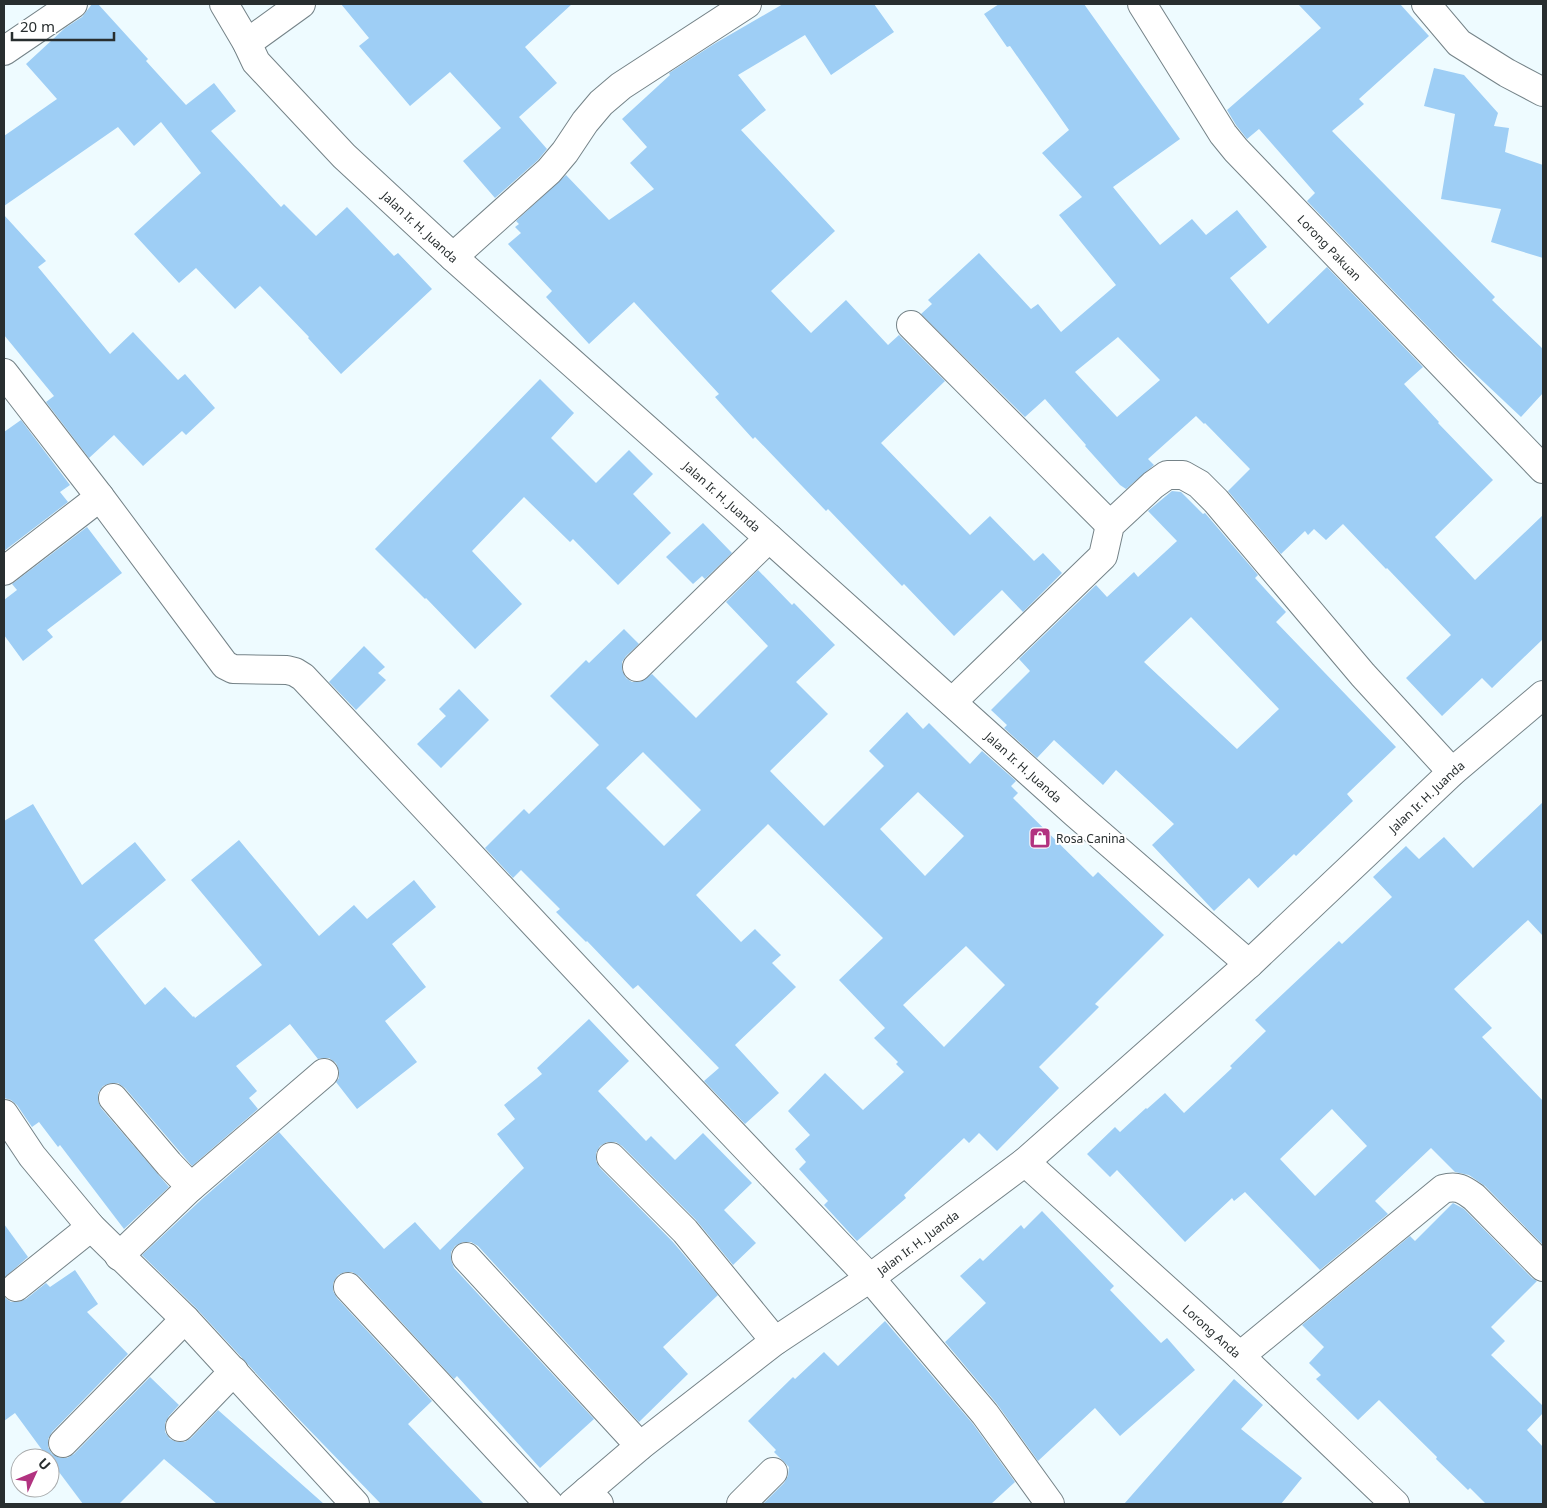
<svg xmlns="http://www.w3.org/2000/svg" width="1547" height="1508" font-family="'Noto Sans',sans-serif">
<rect width="100%" height="100%" fill="#eefbff"/>
<g fill="#9ecef5" fill-rule="evenodd">
<polygon points="92,4 98,4 148,59 146,61 186,105 214,83 236,111 211,131 281,207 284,204 316,236 347,207 394,256 398,253 432,289 341,374 308,338 309,337 260,286 235,309 196,268 179,283 134,234 201,173 161,122 134,146 118,127 4,206 4,136 57,99 26,64 65,28 82,17"/>
<polygon points="341,4 572,4 525,47 557,83 519,117 547,149 538,160 495,198 463,161 501,128 450,72 410,106 359,46 369,38"/>
<polygon points="783,4 874,4 894,32 831,75 805,35 738,75 766,110 741,130 835,231 771,291 811,333 846,300 888,345 899,335 945,381 881,443 970,535 990,516 1034,561 1043,553 1062,573 1023,612 1002,590 954,636 904,584 902,586 828,509 826,511 755,437 753,439 715,397 719,394 634,302 589,344 546,297 552,291 508,244 521,233 515,227 519,224 516,221 566,175 609,220 654,189 630,163 647,147 622,119 670,75 669,73 714,44"/>
<path d="M999,4h85l96,135 -67,48 47,58 32,-26 14,16 31,-25 30,37 -37,31 38,46 59,-57 96,100 -19,17 35,38 -1,1 55,57 -58,57 40,43 68,-65v124l-51,49 -10,-10 -40,38 -36,-38 45,-43 -64,-67 -1,1 -43,-45 -17,16 -12,-11 -6,6 -3,-4 -24,23 -53,-63 22,-22 -45,-46 -1,1 -8,-8 -48,43 6,6 -28,24 -6,-4 -35,-39 1,-1 -41,-46 -20,18 -104,-103 11,-10 -4,-4 51,-47 52,56 7,-5 23,28 55,-47 -57,-70 23,-18 -40,-44 27,-23 -59,-84 -3,1 -23,-33zM1118,337l42,43 -43,37 -42,-45z"/>
<polygon points="1298,4 1400,4 1429,36 1359,99 1364,104 1332,131 1495,297 1492,300 1543,349 1543,393 1521,417 1453,353 1307,201 1315,193 1259,129 1247,139 1236,125 1227,110 1321,28"/>
<polygon points="1434,68 1464,75 1498,113 1494,126 1509,128 1505,152 1543,165 1543,258 1491,242 1501,209 1441,199 1455,114 1424,106"/>
<polygon points="4,215 46,261 38,267 110,354 133,332 178,380 185,374 215,408 186,435 182,431 143,466 114,435 89,458 46,402 54,396 4,335"/>
<polygon points="540,379 574,413 551,438 596,483 629,450 653,474 633,494 671,533 618,585 573,539 570,542 524,497 472,551 522,604 475,649 426,598 425,599 375,549"/>
<polygon points="21,420 70,485 60,492 68,502 4,551 4,432"/>
<path d="M1172,491l9,1 22,22 2,-1 53,62 -3,3 31,34 -10,10 120,125 -49,47 6,7 -57,55 -2,-2 -36,34 -9,-10 -35,33 -62,-66 22,-21 -58,-54 -13,15 -49,-45 -17,18 -33,-30 3,-3 -16,-15 39,-39 -11,-12 77,-74 11,12 27,-25 4,5 39,-36 -29,-30zM1191,617l88,92 -42,40 -93,-87z"/>
<polygon points="703,523 732,553 705,579 702,576 693,584 666,557"/>
<polygon points="87,527 122,573 47,630 53,637 23,661 4,635 4,600 17,590 12,584"/>
<path d="M758,570l34,35 2,-2 41,42 -39,37 32,32 -58,57 54,55 60,-60 -15,-15 38,-39 16,17 6,-6 41,41 12,-13 34,30 -5,5 7,7 -5,5 80,79 5,-5 66,63 -69,69 4,3 -60,60 20,21 -62,63 -18,-18 -10,10 -5,-5 -60,57 2,3 -49,43 -33,-36 4,-4 -29,-32 7,-7 -11,-13 15,-14 -22,-24 37,-38 38,37 41,-38 -8,-8 2,-2 -24,-24 11,-10 -46,-48 44,-42 -115,-114 -72,71 45,47 14,-13 26,26 -9,8 24,24 -61,58 44,48 -34,31 -41,-43 15,-13 -81,-83 -5,4 -46,-48 -1,1 -30,-30 4,-3 -39,-39 -8,8 -28,-30 39,-39 5,5 70,-69 -49,-49 36,-36 3,3 35,-34 15,15 -13,12 -4,6v8l4,8 6,4h8l12,-8 44,44 72,-72 -42,-44zM643,752l58,58 -37,36 -58,-58zM918,792l46,44 -39,40 -45,-47zM966,946l39,39 -61,62 -41,-42z"/>
<polygon points="364,646 385,667 378,673 386,680 356,710 329,682"/>
<polygon points="459,689 489,720 441,768 417,744 446,716 439,709"/>
<path d="M1543,802v134l-15,-16 -74,69 38,39 -10,9 61,64v144l-58,-59 -16,-11 -14,-3 -24,-24 -56,53 13,13 -68,56 -75,-78 -11,9 -2,-3 -47,44 -68,-72 -7,7 -23,-23 28,-27 5,5 26,-24 1,1 18,-16 19,20 48,-45 -2,-2 36,-35 -11,-11 84,-79 3,3 50,-47 -19,-20 33,-31 13,13 25,-22 29,31zM1332,1109l35,37 -52,50 -35,-37z"/>
<polygon points="33,804 82,885 135,842 166,880 94,940 145,1005 165,987 193,1017 194,1016 195,1018 262,965 191,880 239,840 319,936 354,905 367,919 414,880 436,907 392,944 426,987 385,1021 417,1062 357,1109 336,1082 339,1078 339,1071 336,1063 329,1058 322,1058 318,1059 290,1024 236,1066 257,1091 249,1098 258,1109 192,1166 125,1088 118,1083 111,1083 103,1086 98,1093 98,1101 101,1108 169,1187 124,1229 60,1145 58,1147 39,1122 32,1127 17,1105 11,1100 4,1098 4,821"/>
<polygon points="589,1019 629,1061 598,1091 646,1141 651,1136 675,1160 703,1133 752,1183 724,1210 756,1243 733,1265 696,1220 622,1146 616,1142 607,1142 600,1146 596,1153 596,1161 600,1168 673,1242 718,1295 663,1347 688,1374 639,1422 478,1246 471,1242 463,1242 455,1246 451,1252 451,1260 454,1268 594,1419 540,1468 457,1376 454,1379 359,1276 352,1272 345,1272 338,1275 333,1283 333,1291 337,1298 432,1401 408,1424 484,1504 381,1504 291,1411 196,1308 142,1255 202,1199 279,1132 384,1249 415,1222 440,1250 524,1168 497,1134 515,1119 504,1105 542,1074 537,1068"/>
<polygon points="1453,1203 1464,1209 1532,1278 1537,1281 1491,1327 1505,1341 1491,1355 1543,1406 1543,1413 1527,1430 1543,1447 1543,1504 1486,1504 1470,1488 1468,1490 1436,1459 1437,1457 1379,1400 1358,1420 1316,1379 1321,1375 1309,1363 1324,1347 1302,1325 1410,1236 1415,1241"/>
<polygon points="1042,1211 1114,1286 1110,1290 1161,1343 1167,1338 1195,1370 1120,1436 1095,1408 1038,1461 997,1404 945,1342 986,1303 960,1276 980,1258 983,1261 1021,1225 1024,1229"/>
<polygon points="4,1224 28,1257 4,1278"/>
<polygon points="75,1270 98,1304 87,1312 128,1354 52,1432 48,1439 48,1447 52,1454 60,1458 67,1458 74,1454 150,1377 179,1405 169,1416 165,1423 165,1432 170,1439 177,1442 185,1442 191,1438 218,1410 324,1504 217,1504 164,1459 119,1504 83,1504 50,1460 50,1458 48,1458 15,1413 4,1421 4,1297 11,1302 19,1302 26,1299 46,1283 50,1287"/>
<polygon points="885,1321 973,1424 1015,1482 991,1504 763,1504 784,1483 788,1476 789,1467 774,1452 776,1450 748,1421 793,1377 795,1379 824,1352 838,1366"/>
<polygon points="1234,1379 1263,1405 1241,1429 1302,1478 1281,1504 1124,1504"/>
</g>
<g fill="none" stroke-linecap="round" stroke-linejoin="round">
<g stroke="#758388" stroke-width="30">
<g id="minor">
<path id="s1" d="M224,4l23,39 9,19 88,94 109,101 316,281 306,275 174,151"/>
<path id="s2" d="M1142,4l81,130 13,16 307,319"/>
<polyline points="1426,4 1459,43 1507,73 1543,92"/>
<polyline points="247,43 301,4"/>
<polyline points="4,51 73,4"/>
<polyline points="453,257 549,171 565,152 585,122 601,103 621,86 747,4"/>
<polyline points="911,325 1110,525"/>
<polyline points="4,373 100,497 225,665 233,669 287,670 295,672 303,677 636,1032 870,1278 985,1414 1050,1504"/>
<polyline points="4,571 100,497"/>
<polyline points="637,667 769,538"/>
<polyline points="952,702 1103,556 1110,525 1153,485 1167,475 1183,475 1199,484 1216,501 1363,675 1452,772"/>
<polyline points="113,1098 169,1164 191,1187 119,1256"/>
<polyline points="4,1114 32,1156 91,1227 185,1319 355,1504"/>
<polyline points="611,1157 685,1231 775,1341"/>
<path id="s3" d="M1025,1162l215,194 155,148"/>
<polyline points="191,1187 324,1073"/>
<polyline points="466,1257 640,1446"/>
<polyline points="16,1287 91,1227"/>
<polyline points="348,1287 549,1504"/>
<path d="M1240,1356l203,-167c14,-4 20,0 31,8l69,70"/>
<polyline points="180,1427 234,1371"/>
<polyline points="63,1443 185,1319"/>
<polyline points="587,1491 599,1504"/>
<polyline points="741,1504 773,1472"/>
</g>
</g>
<g stroke="#758388" stroke-width="30">
<g id="major">
<path id="s4" d="M572,1504l68,-58 135,-105 95,-63 155,-116 224,-198 203,-192 91,-77"/>
</g>
</g>
<use href="#minor" stroke="#fff" stroke-width="28"/>
<use href="#major" stroke="#fff" stroke-width="28"/>
</g>
<defs>
<g id="shop-square" transform="scale(1.125)"><rect x="-9" y="-9" width="18" height="18" rx="4" fill="#b23380" stroke="#fff"/><path d="M-5-2.5h2.3a2.7 3.5 0 0 1 5.4 0H5L5.5 6h-11ZM-1.5-2.5h3a1.5 2.3 0 0 0-3 0Z" fill="#fff"/></g>
</defs>
<g fill-rule="evenodd">
<use href="#shop-square" x="1040" y="838"/>
</g>
<g text-anchor="middle" dominant-baseline="central" stroke-width="4" stroke-linejoin="round" paint-order="stroke">
<g font-size="12" fill="#282e2f" stroke="#fff">
<text stroke="none"><textPath href="#s1" startOffset="299">Jalan Ir. H. Juanda</textPath></text>
<text stroke="none"><textPath href="#s2" startOffset="309">Lorong Pakuan</textPath></text>
<text stroke="none"><textPath href="#s1" startOffset="704">Jalan Ir. H. Juanda</textPath></text>
<text stroke="none"><textPath href="#s1" startOffset="1109">Jalan Ir. H. Juanda</textPath></text>
<text stroke="none"><textPath href="#s4" startOffset="1111">Jalan Ir. H. Juanda</textPath></text>
<text stroke="none"><textPath href="#s4" startOffset="434">Jalan Ir. H. Juanda</textPath></text>
<text stroke="none"><textPath href="#s3" startOffset="252">Lorong Anda</textPath></text>
</g>
<g font-size="12" fill="#282e2f" stroke="#fff" text-anchor="start">
<text x="1056" y="838">Rosa Canina</text>
</g>
</g>
<rect width="1547" height="1508" fill="none" stroke="#282e2f" stroke-width="10"/>
<g transform="translate(35 1473) rotate(46)"><circle r="24" fill="#ffffff" stroke="#a9abac"/>
<path d="M0-4L9 19L0 12L-9 19Z" fill="#b23380"/>
<text y="-8" font-size="14" font-weight="bold" text-anchor="middle" fill="#282e2f">U</text>
</g>
<path d="M12 32v8h102v-8" fill="none" stroke="#282e2f" stroke-width="2.5"/>
<text x="20" y="32" font-size="15" fill="#282e2f" stroke="#ffffff" stroke-width="4" paint-order="stroke">20 m</text>
</svg>
